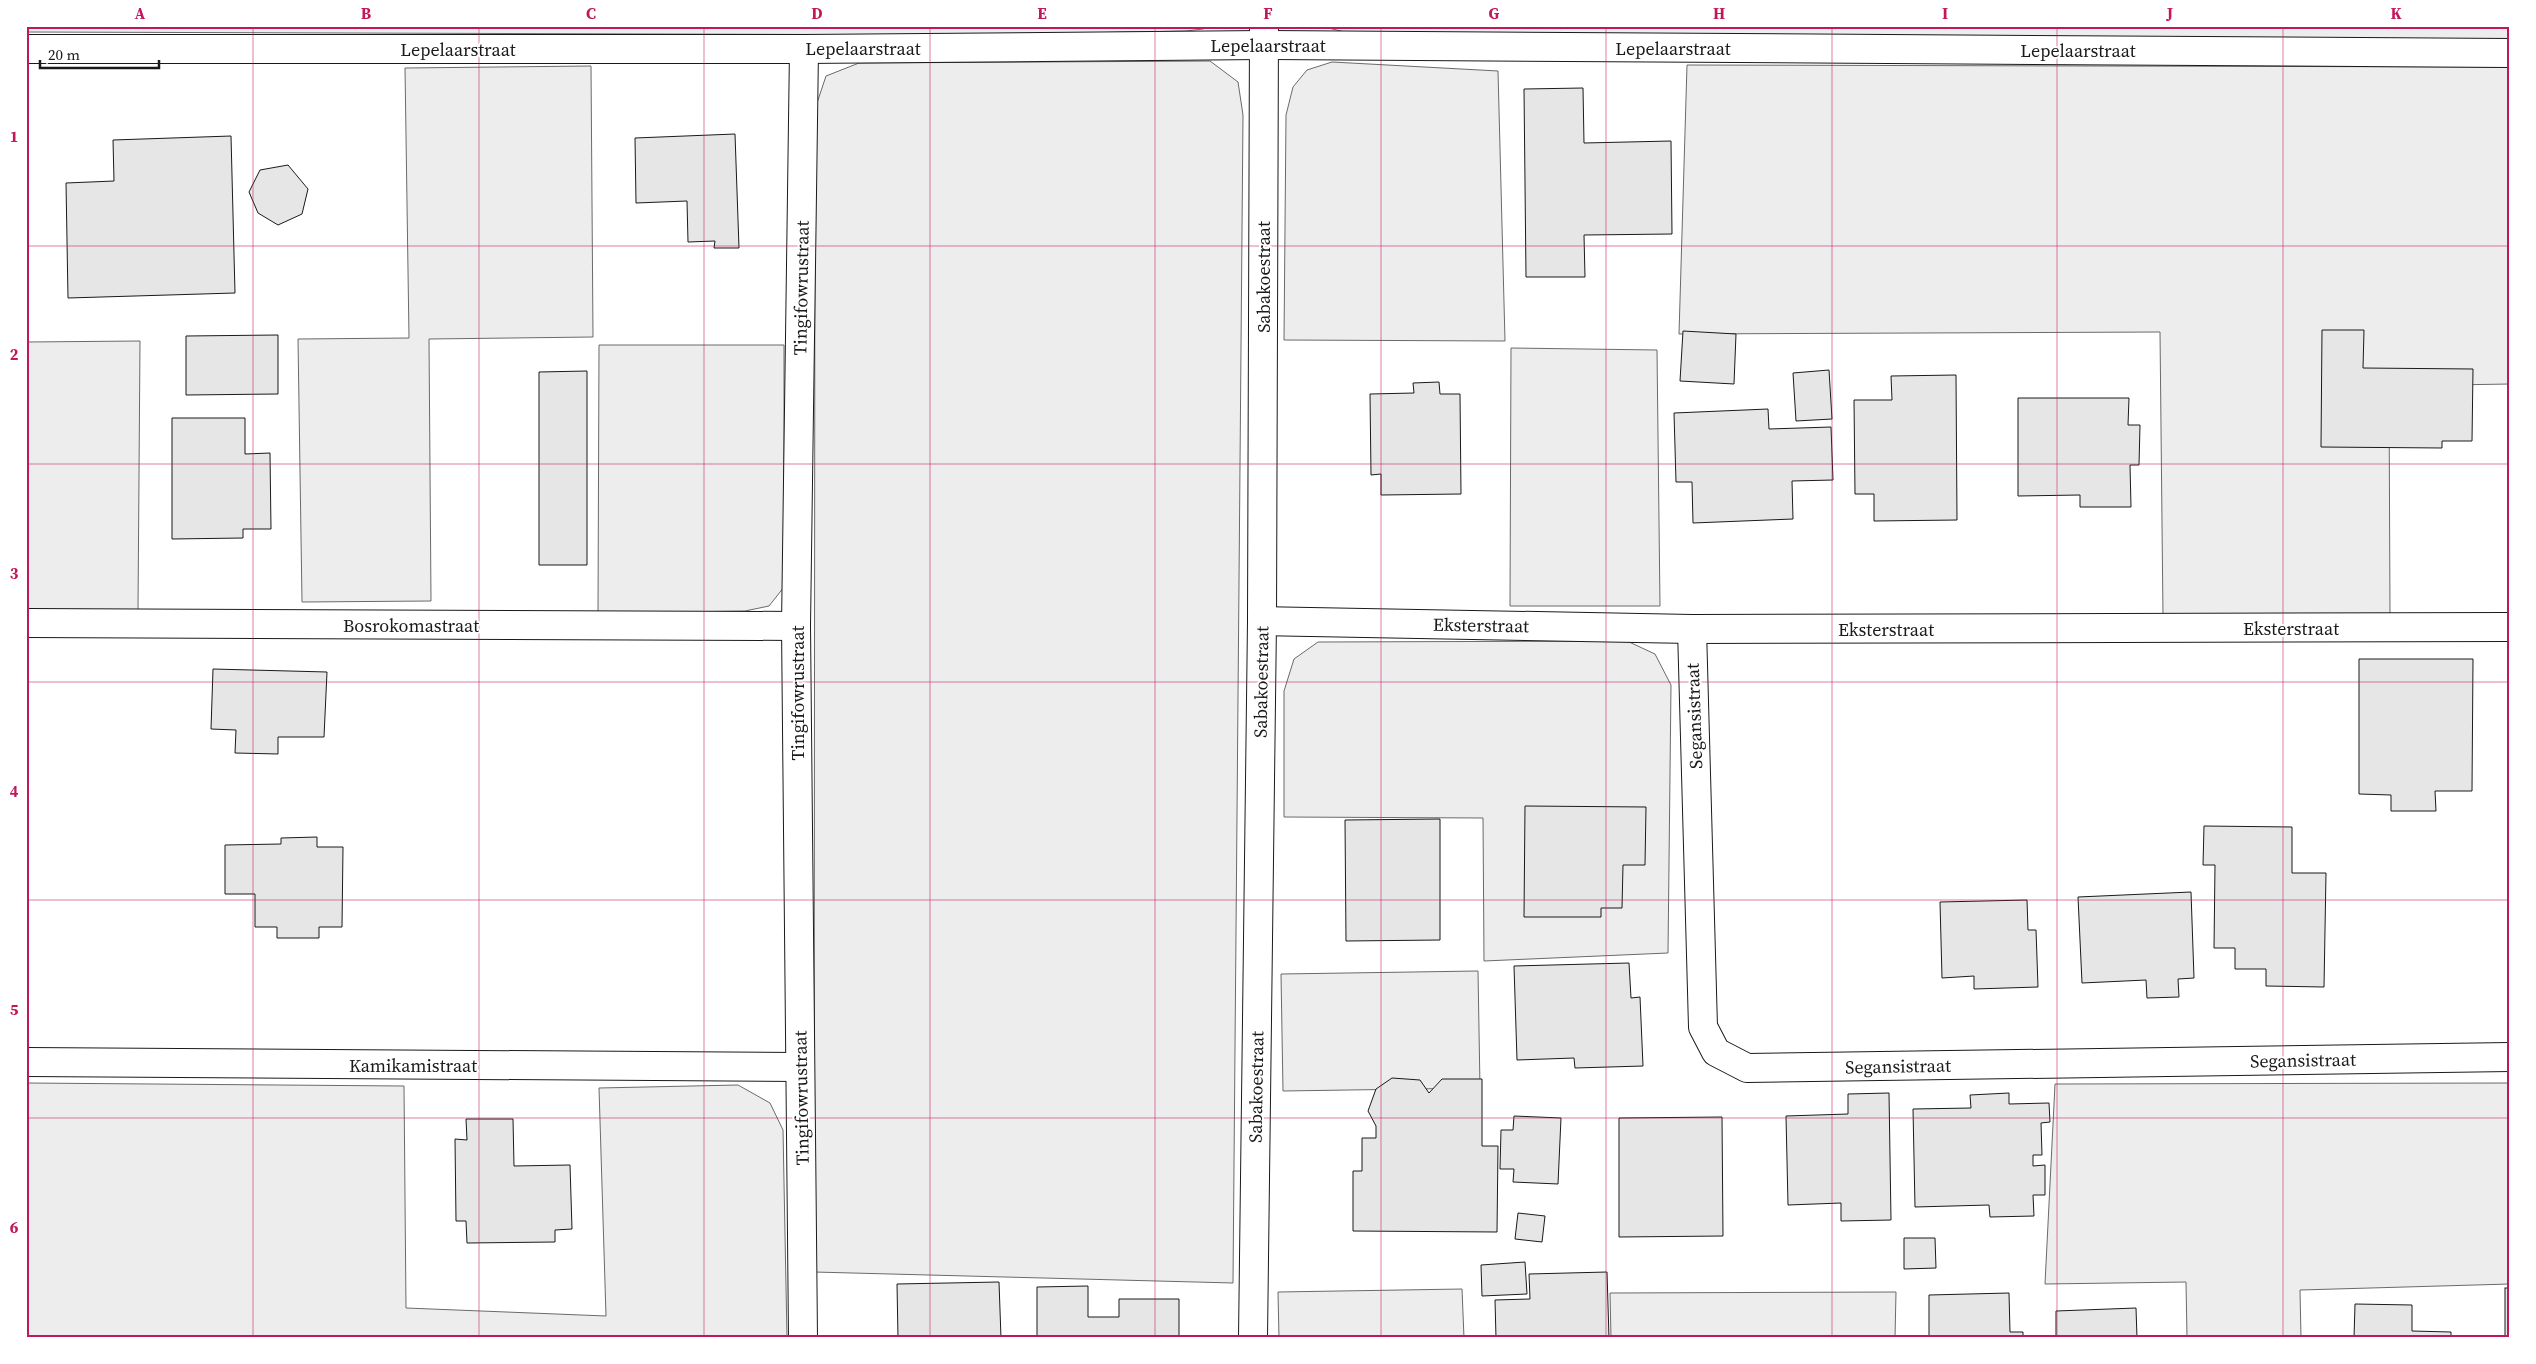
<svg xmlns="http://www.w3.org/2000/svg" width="2536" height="1364" font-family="'Source Serif 4',serif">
<rect width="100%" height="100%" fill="#fff"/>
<g fill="#ededed" stroke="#6a6a6a">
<polygon points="26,26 1212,26 1203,29 1186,31 977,35 26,32"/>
<polygon points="1320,26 2510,26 2510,41 1374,39"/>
<polygon points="1210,61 1238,82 1243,115 1233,1283 814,1272 815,109 826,76 859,63"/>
<polygon points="1332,62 1498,71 1505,341 1284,340 1286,115 1293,87 1307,70"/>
<polygon points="1687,65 2510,67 2510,384 2389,386 2390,614 2163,617 2160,332 1679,334"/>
<polygon points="591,66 593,337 429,339 431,601 302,602 298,339 409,338 405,68"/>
<polygon points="140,341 138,611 26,609 26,342"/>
<polygon points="599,345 784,345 784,587 769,606 745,611 598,613"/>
<polygon points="1511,348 1657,350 1660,606 1510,606"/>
<polygon points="1627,641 1655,654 1671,685 1668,953 1484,961 1483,818 1284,817 1284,691 1294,659 1318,642"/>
<polygon points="1478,971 1480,1088 1283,1091 1281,974"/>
<polygon points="26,1083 404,1086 406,1308 606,1316 599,1088 738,1085 770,1103 783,1130 787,1338 26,1338"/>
<polygon points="2510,1083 2510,1284 2300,1290 2301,1338 2187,1338 2186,1282 2045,1284 2055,1084"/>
<polygon points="1462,1289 1464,1338 1279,1338 1278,1292"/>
<polygon points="1896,1292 1895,1338 1611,1338 1610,1293"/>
</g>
<g fill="#e6e6e6" stroke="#1a1a1a">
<polygon points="1583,88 1584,143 1671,141 1672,234 1584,235 1585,277 1526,277 1524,89"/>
<polygon points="735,134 739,248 714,248 715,241 688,242 687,201 636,203 635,138"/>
<polygon points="231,136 235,293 68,298 66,183 114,181 113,140"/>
<polygon points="288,165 308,189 302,214 278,225 258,213 249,192 260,170"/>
<polygon points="2322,330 2364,330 2363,368 2473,369 2472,441 2442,441 2442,448 2321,447"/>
<polygon points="1683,331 1736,334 1734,384 1680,381"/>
<polygon points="278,335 278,394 186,395 186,336"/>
<polygon points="1829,370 1832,419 1796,421 1793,373"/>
<polygon points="587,371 587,565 539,565 539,372"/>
<polygon points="1956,375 1957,520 1874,521 1874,494 1855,494 1854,400 1892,400 1891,376"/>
<polygon points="1439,382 1440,394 1460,394 1461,494 1381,495 1381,474 1371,475 1370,394 1414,393 1413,383"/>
<polygon points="2018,398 2129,398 2128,425 2140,425 2139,465 2130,465 2131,507 2080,507 2080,495 2018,496"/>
<polygon points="1768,409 1769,429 1831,427 1833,480 1792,481 1793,519 1693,523 1692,482 1676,482 1674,413"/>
<polygon points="172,418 245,418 245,454 270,453 271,529 243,529 243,538 172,539"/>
<polygon points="2359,659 2473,659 2472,791 2435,791 2436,811 2391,811 2391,795 2359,794"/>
<polygon points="213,669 327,672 324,737 278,737 278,754 235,753 236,730 211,729"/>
<polygon points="1525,806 1646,807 1645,865 1623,865 1622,908 1601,908 1601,917 1524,917"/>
<polygon points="1440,819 1440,940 1346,941 1345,820"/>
<polygon points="2204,826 2292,827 2292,873 2326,873 2324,987 2266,986 2266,969 2235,969 2235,948 2214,948 2215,865 2203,865"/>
<polygon points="317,837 317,847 343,847 342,927 319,927 319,938 277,938 277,927 255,927 255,894 225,894 225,845 281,844 281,838"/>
<polygon points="2191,892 2194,978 2178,979 2179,997 2147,998 2146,980 2082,983 2078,897"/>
<polygon points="2027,900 2028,930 2036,930 2038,987 1974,989 1974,976 1942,978 1940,902"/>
<polygon points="1629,963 1631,998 1640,997 1643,1066 1575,1068 1574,1058 1517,1060 1514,966"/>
<polygon points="1392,1078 1420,1080 1429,1093 1442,1079 1482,1079 1482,1146 1498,1146 1497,1232 1353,1231 1353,1171 1362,1171 1362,1138 1376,1138 1376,1126 1368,1111 1376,1089"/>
<polygon points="1889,1093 1891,1220 1841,1221 1841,1203 1788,1205 1786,1116 1848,1114 1848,1094"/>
<polygon points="2009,1093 2009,1104 2049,1103 2050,1122 2041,1123 2042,1155 2033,1155 2033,1166 2045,1165 2045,1195 2033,1195 2034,1216 1990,1217 1989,1205 1915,1207 1913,1109 1971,1108 1970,1095"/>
<polygon points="1514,1116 1561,1118 1558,1184 1513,1182 1514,1169 1500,1169 1501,1130 1513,1130"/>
<polygon points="1722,1117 1723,1236 1619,1237 1619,1118"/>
<polygon points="466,1119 513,1119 514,1166 570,1165 572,1229 555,1230 555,1242 467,1243 466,1221 456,1221 455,1139 467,1140"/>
<polygon points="1518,1213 1545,1216 1542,1242 1515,1239"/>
<polygon points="1904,1238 1935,1238 1936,1268 1904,1269"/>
<polygon points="1525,1262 1527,1294 1482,1296 1481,1265"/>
<polygon points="1607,1272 1609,1338 1496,1338 1495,1300 1530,1299 1529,1274"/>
<polygon points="999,1282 1001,1338 898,1338 897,1284"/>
<polygon points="1088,1286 1088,1317 1119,1317 1119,1299 1179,1299 1179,1338 1037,1338 1037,1287"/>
<rect x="2505" y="1288" width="5" height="50"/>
<polygon points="2009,1293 2010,1332 2023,1332 2023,1338 1929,1338 1929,1295"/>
<polygon points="2355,1304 2412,1305 2412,1331 2451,1332 2451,1338 2354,1338"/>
<polygon points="2136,1308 2137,1338 2178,1336 2178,1338 2056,1338 2056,1311"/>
</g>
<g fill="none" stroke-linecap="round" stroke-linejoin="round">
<g stroke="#1a1a1a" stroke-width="30">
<g id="minor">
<polyline points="26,49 804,49 1263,45 2510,53"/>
<polyline points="1262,621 1692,629 2510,627"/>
<polyline points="26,623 796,626"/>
<polyline points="1692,629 1703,1027 1716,1052 1747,1068 2510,1057"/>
<polyline points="26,1062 800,1067"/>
<polyline points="803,1338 796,626 804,49"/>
<polyline points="1253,1338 1262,621 1264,27"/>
</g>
</g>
<use href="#minor" stroke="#fff" stroke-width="28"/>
</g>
<path fill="none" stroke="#c2185b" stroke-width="1" stroke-opacity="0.55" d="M253,26v1312M479,26v1312M704,26v1312M930,26v1312M1155,26v1312M1381,26v1312M1606,26v1312M1832,26v1312M2057,26v1312M2283,26v1312M26,246h2484M26,464h2484M26,682h2484M26,900h2484M26,1118h2484"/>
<g text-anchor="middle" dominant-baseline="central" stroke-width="4" stroke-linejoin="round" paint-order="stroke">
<g font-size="18" fill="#1a1a1a" stroke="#fff">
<text x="1268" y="45">Lepelaarstraat</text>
<text x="863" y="48">Lepelaarstraat</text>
<text x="1673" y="48">Lepelaarstraat</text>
<text x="458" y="49">Lepelaarstraat</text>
<text x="2078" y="50">Lepelaarstraat</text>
<text transform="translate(1263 277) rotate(-90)">Sabakoestraat</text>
<text transform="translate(801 288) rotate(-89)">Tingifowrustraat</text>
<text x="411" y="625">Bosrokomastraat</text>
<text transform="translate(1481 625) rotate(1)">Eksterstraat</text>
<text x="2291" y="628">Eksterstraat</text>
<text x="1886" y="629">Eksterstraat</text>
<text transform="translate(1261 682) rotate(-89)">Sabakoestraat</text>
<text transform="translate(797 693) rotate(-90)">Tingifowrustraat</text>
<text transform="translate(1694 716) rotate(-92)">Segansistraat</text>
<text transform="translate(2303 1060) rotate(-1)">Segansistraat</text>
<text x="413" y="1065">Kamikamistraat</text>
<text transform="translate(1898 1066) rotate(-1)">Segansistraat</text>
<text transform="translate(1256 1087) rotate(-89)">Sabakoestraat</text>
<text transform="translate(801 1098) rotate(-91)">Tingifowrustraat</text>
</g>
</g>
<rect width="2536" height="1364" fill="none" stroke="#ffffff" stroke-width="55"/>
<path d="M40 60v8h119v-8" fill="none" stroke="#1a1a1a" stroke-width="2.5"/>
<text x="48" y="60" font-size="15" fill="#1a1a1a" stroke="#ffffff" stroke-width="4" paint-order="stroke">20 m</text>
<rect x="28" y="28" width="2480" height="1308" fill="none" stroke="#c2185b" stroke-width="2"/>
<g font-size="16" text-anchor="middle" font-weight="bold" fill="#c2185b">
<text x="140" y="19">A</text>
<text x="366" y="19">B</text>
<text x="591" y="19">C</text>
<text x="817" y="19">D</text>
<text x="1042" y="19">E</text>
<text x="1268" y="19">F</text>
<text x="1494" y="19">G</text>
<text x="1719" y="19">H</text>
<text x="1945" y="19">I</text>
<text x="2170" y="19">J</text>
<text x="2396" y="19">K</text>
<text x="14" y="142">1</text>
<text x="14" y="360">2</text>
<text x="14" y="579">3</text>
<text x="14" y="797">4</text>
<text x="14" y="1015">5</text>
<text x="14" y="1233">6</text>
</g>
</svg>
